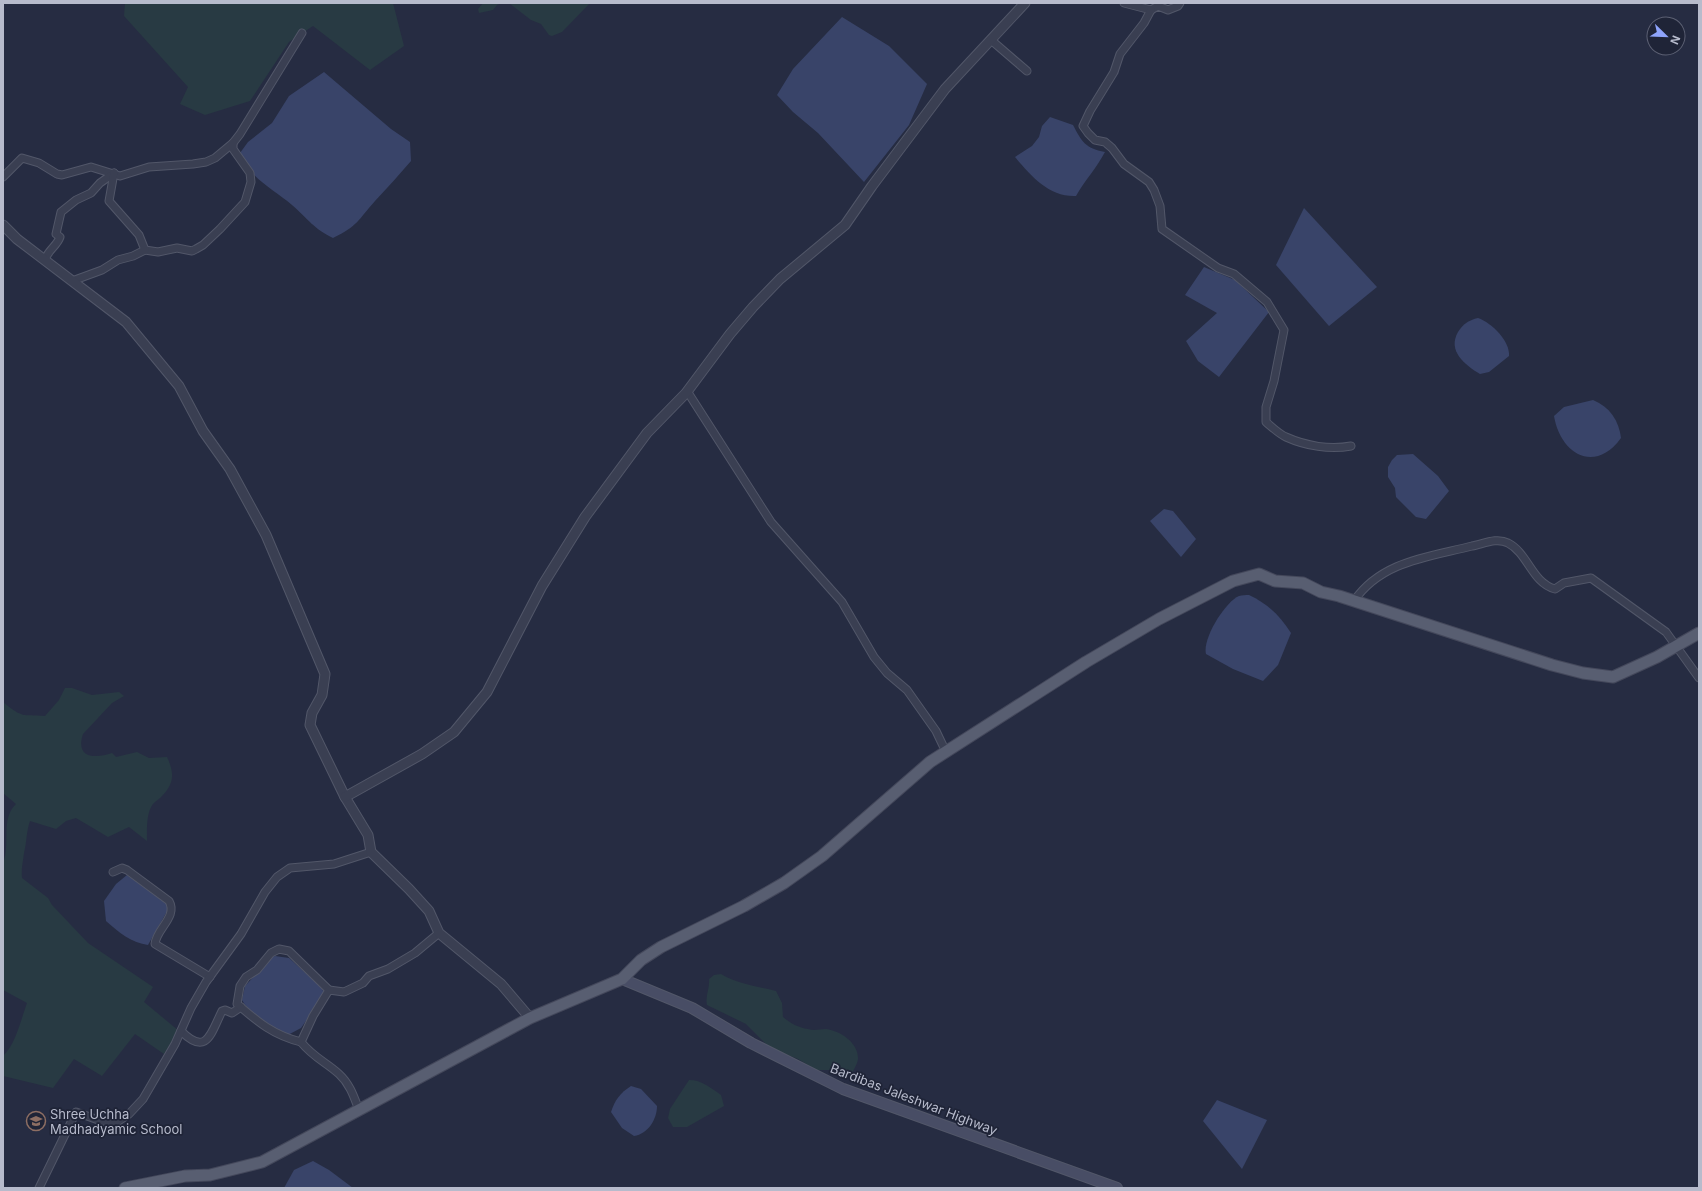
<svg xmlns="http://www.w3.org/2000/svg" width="1702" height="1191" font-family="Inter,sans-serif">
<rect width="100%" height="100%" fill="#262c42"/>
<g fill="#283a43">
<polygon points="125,3 393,3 404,46 370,70 313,26 289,42 250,101 205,115 180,104 188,87 124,16"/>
<polygon points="483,3 502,3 497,5 493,10 479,13 478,9"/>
<polygon points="509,3 590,3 562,32 552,36 549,35 541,24 531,20"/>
<path d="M65,688h7l20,7 27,-3 5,4 -12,7 -29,31c-8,24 12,25 29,19l4,4 21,-5 12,6 18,-1c7,15 8,26 -5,39 -2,3 -7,5 -9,8 -7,9 -6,26 -6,37l-18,-14 -21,10 -32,-19 -10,3 -10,8 -26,-8c-4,12 -3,20 -6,32 -1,9 -3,15 -2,25l26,20 4,7 36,38 65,44 -9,15 35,29 -15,23 -29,-20 -33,42 -28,-17 -21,29 -50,-12v-20c13,-12 18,-37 24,-53l-24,-13v-127c8,-19 -3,-44 13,-59l-13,-11v-91c21,17 18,12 42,14l14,-16z"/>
<path d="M721,974c16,10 36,12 55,17l6,12 1,14c7,6 16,11 25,12 6,2 12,0 18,0 15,2 32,14 32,29 0,5 -4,11 -6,15l-5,-3h-31l-18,-11 -28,-11 -24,-24 -39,-19c-2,-9 3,-17 2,-26l5,-4z"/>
<path d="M689,1080c13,0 22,8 32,15l3,11 -37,21h-14l-5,-9 2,-9z"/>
</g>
<g fill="#394469">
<polygon points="842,17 889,46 927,84 909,125 864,182 818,133 793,112 777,95 793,69"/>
<path d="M324,72l67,57 19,13 1,19c-12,14 -24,27 -36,40 -17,19 -17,25 -42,37 -19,-9 -25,-19 -41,-33 -19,-16 -43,-27 -52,-52l8,-11 24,-19 17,-27z"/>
<path d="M1050,117l23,8c9,17 12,23 32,27 -9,17 -20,28 -29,44 -27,1 -45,-20 -61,-39l17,-11 7,-9 3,-11z"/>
<polygon points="1304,208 1377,287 1329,326 1276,265"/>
<polygon points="1204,267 1235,280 1269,312 1219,377 1198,361 1186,341 1217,313 1185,295"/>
<path d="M1478,318c14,5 32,23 31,38l-20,16 -9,2c-15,-9 -33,-23 -22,-42 5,-8 11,-12 20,-14z"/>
<path d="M1593,400c17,7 26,21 28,38 -27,37 -61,15 -67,-22l10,-9z"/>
<polygon points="1413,454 1438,476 1449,491 1426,519 1416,517 1396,497 1395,488 1388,477 1388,467 1392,460 1397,455"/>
<polygon points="1164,509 1173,511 1196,539 1181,557 1150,521"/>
<path d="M1249,595c19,9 31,21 42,38l-13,32 -15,16 -30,-12 -27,-15c-4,-15 19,-52 33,-58 3,-1 7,-1 10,-1z"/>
<path d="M127,875l43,31 -22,39c-16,-2 -30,-13 -42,-24l-2,-20 12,-17z"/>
<path d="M275,956l14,2 31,28 5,8 -24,34 -15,8c-13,-8 -37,-22 -44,-36l3,-14 17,-18 6,-9z"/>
<path d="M631,1086l10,3 16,17c0,13 -9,28 -23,30l-12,-8 -11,-16c4,-12 9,-19 20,-26z"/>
<polygon points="1217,1100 1267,1120 1242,1169 1203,1121"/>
<polygon points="313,1161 329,1170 353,1188 284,1188 294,1170"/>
</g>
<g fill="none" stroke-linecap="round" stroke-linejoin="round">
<g stroke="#525769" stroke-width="9">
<g id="minor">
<polyline points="1124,3 1151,10 1158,6 1168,10 1178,6 1180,3"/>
<path d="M1151,10l-7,13 -24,31 -6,18 -24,39 -7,15 5,7 7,7 10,2 7,6 12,16 25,18 5,8 6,16 2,23 56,39 16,6 33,28 17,28 -10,51 -8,26v15c6,5 13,12 20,15 20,9 44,13 65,9"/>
<polyline points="991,40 1027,71"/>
<polyline points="3,177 22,158 39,163 57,174 62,175 91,167 120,176 149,167 193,164 206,162 215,158 233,143 240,134 302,33"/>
<polyline points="145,250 158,252 177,248 192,251 196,249 203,245 220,229 245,202 251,182 250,173 233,149 233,143"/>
<path d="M45,260c2,-9 12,-14 15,-23l-4,-3 5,-22 15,-12 15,-7 9,-10 14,-10"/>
<polyline points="72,281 102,270 118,260 133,256 145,250 139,235 109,201 114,173"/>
<polyline points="687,391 771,522 842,602 874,657 887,673 907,690 936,731 946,752"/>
<path d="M1354,601c27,-40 75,-44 118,-55 11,-2 25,-9 36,-3 20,10 24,40 47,46l9,-6 27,-5 75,54 33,46"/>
<path d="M113,872l9,-4 5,2 42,31c9,16 -13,28 -14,43l55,33"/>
<path d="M181,1031c26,26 30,2 41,-20l3,-1 7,3 9,-6"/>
<path d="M301,1042c-28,-7 -43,-20 -64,-38l3,-18 6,-9 11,-7 14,-17 8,-4 10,2 40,39"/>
<path d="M359,1110c-5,-13 -9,-26 -20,-36 -13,-12 -25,-16 -38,-32l12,-26 16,-26 15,2 19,-9 6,-7 19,-7 27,-16 24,-20"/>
<polyline points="39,1188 76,1112 101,1121 117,1122 129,1114 143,1099 175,1044 191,1008 206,982 241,934 265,892 277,877 290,868 334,864 371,852"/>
</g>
</g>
<g stroke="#525769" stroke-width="11">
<g id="tertiary">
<polyline points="3,225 17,239 126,322 179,386 203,431 230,469 266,535 325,674 322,695 312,713 310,725 345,797 368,835 371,852 409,889 429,911 439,933 501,984 530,1018"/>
<polyline points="345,797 422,754 454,732 487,692 542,586 585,517 647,433 686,393 730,334 753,307 780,279 845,225 872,186 945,89 1025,3"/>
</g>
</g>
<g stroke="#525769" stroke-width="12">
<polyline id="secondary" points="622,979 692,1008 751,1043 843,1089 1117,1188"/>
</g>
<g stroke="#44485b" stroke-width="13">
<polyline id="primary" points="125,1188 185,1176 210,1175 262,1162 530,1018 622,979 641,960 661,947 744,906 784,883 822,856 930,762 1086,662 1159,619 1233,581 1259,574 1275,581 1303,583 1321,592 1339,596 1552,665 1583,673 1613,677 1657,657 1699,633"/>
</g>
<use href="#minor" stroke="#3a3f52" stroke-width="7"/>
<use href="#tertiary" stroke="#3a3f52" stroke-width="9"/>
<use href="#secondary" stroke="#484d65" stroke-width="10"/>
<use href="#primary" stroke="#585e71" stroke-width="11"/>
</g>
<defs>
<g id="school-ring" transform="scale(1)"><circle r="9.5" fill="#1f2437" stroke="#8d6e63" stroke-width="1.5"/><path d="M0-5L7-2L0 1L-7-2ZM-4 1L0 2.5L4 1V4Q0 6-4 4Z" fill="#8d6e63"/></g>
</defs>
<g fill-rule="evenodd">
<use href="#school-ring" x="36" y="1121"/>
</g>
<g text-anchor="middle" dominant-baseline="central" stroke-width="3.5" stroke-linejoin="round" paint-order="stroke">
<g font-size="13" fill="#b7bbcc" stroke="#1f2437">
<text transform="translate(914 1099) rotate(21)">Bardibas Jaleshwar Highway</text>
</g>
<g font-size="13" fill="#b7bbcc" stroke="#1f2437" text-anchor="start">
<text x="50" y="1114">Shree Uchha<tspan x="50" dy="15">Madhadyamic School</tspan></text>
</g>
</g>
<rect width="1702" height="1191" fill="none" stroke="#b7bbcc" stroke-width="8"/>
<g transform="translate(1666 36) rotate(113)"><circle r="19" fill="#1f2437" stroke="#5c6073"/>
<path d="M0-3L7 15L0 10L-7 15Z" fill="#8ea3fa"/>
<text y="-6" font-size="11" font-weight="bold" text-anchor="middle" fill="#b7bbcc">N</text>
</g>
</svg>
